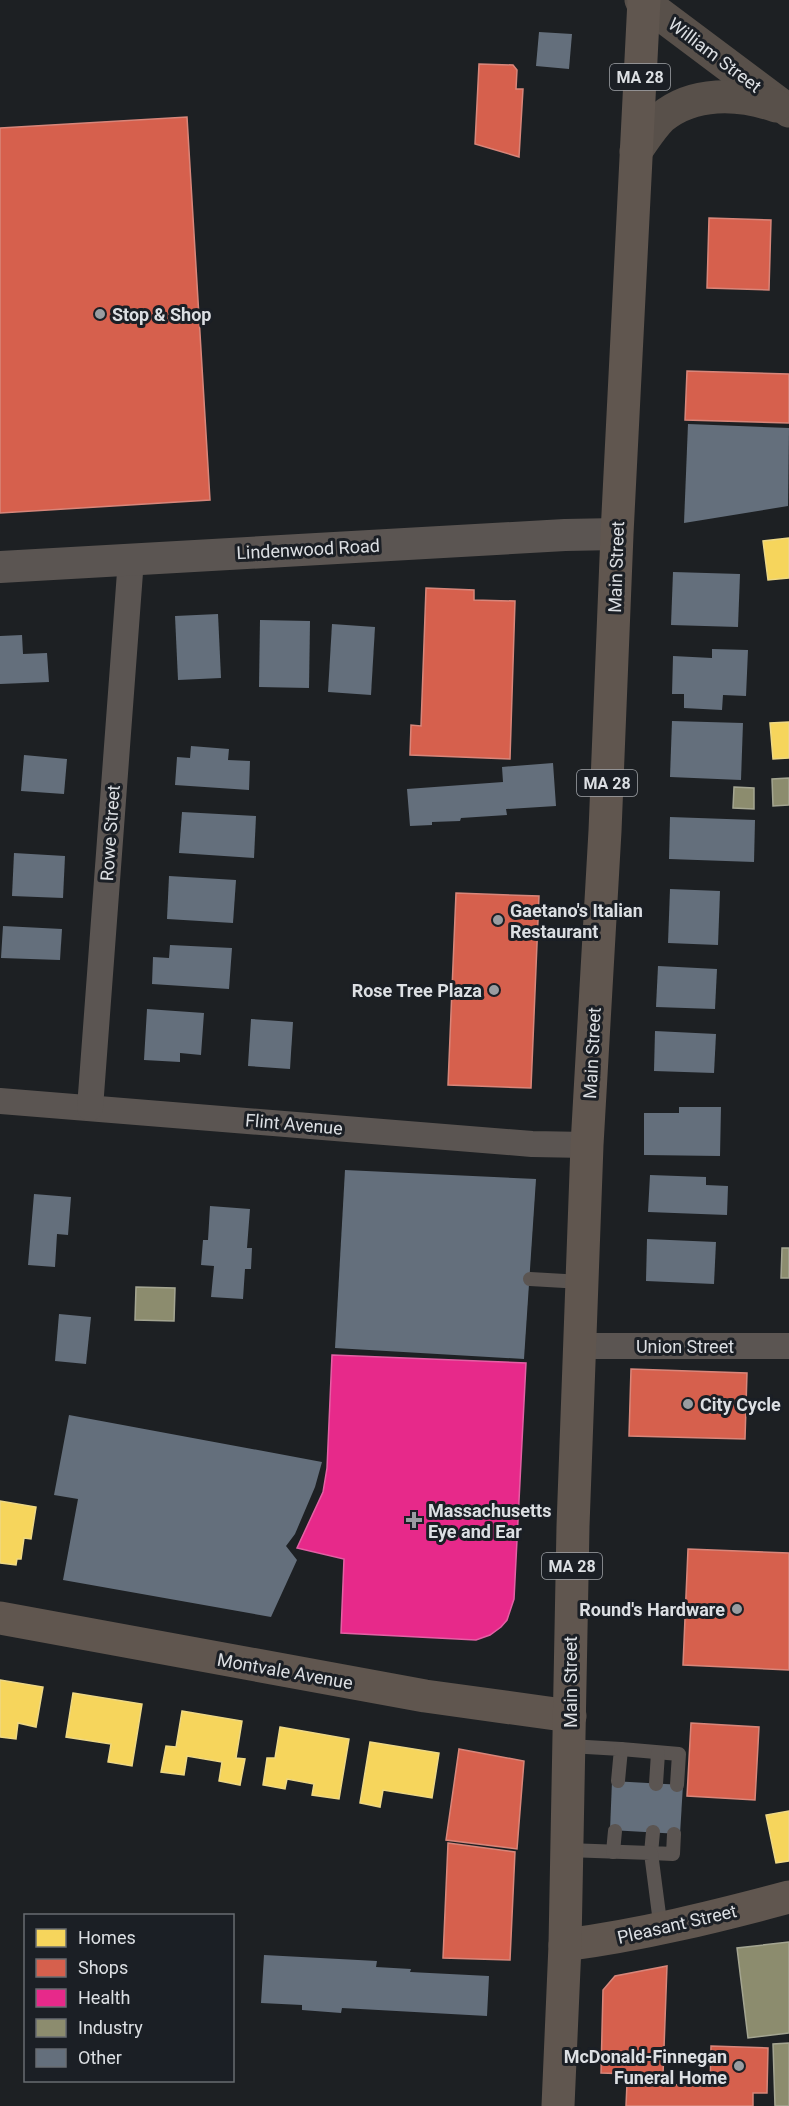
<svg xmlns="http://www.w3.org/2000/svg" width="789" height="2106" font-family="Roboto,sans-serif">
<rect width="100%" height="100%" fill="#1d2023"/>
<g fill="#f6d55c" stroke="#eed884" stroke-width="1.5">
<polygon points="789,538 789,578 768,580 763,541"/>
<polygon points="789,722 789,758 773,759 770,723"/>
<polygon points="0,1501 36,1507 31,1539 24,1538 21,1559 17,1559 16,1565 0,1563"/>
<polygon points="0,1680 43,1687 36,1727 18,1723 16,1739 0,1737"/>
<polygon points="73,1693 142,1704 132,1766 108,1762 111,1744 66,1737"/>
<polygon points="182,1711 242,1721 236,1758 245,1759 240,1785 219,1781 222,1762 187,1756 184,1775 161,1772 166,1746 176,1747"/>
<polygon points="280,1727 349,1739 339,1799 312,1795 314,1784 287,1779 285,1789 263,1785 267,1758 275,1758"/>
<polygon points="370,1742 439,1753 432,1798 383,1790 380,1807 360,1803"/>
<polygon points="789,1811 789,1861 776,1863 766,1815"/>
</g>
<g fill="#d6604d" stroke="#d8867a" stroke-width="1.5">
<polygon points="479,64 513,65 517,70 516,89 523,89 519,157 475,144"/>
<polygon points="187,117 210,500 0,513 0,128"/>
<polygon points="709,218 771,220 769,290 707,288"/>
<polygon points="687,371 789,374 789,423 685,420"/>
<polygon points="426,588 474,590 474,600 515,601 510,759 410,755 411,725 421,726"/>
<polygon points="456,893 539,896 531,1088 448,1085"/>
<polygon points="631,1369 747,1373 745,1439 629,1436"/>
<polygon points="688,1549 789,1553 789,1670 683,1665"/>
<polygon points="691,1723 759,1727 755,1800 687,1796"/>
<polygon points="459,1749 524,1761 517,1849 446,1840"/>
<polygon points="448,1843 515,1852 510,1960 443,1958"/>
<polygon points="667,1966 663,2075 601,2073 603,1990 615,1976"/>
<polygon points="711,2046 768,2048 767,2093 753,2093 753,2106 626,2106 627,2083 710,2086"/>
</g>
<polygon fill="#e7298a" stroke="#e460a5" stroke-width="1.5" points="332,1355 526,1363 514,1599 507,1620 501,1627 490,1635 476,1640 341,1633 344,1559 297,1548 323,1492 327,1468"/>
<g fill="#8c8c6e" stroke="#a4a591" stroke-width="1.5">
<polygon points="789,778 789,805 773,806 772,779"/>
<polygon points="734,787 754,788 754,809 733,808"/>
<polygon points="782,1248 789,1248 789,1278 781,1278"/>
<polygon points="136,1287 175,1288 174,1321 135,1320"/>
<polygon points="789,1942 789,2033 748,2038 737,1948"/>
<polygon points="789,2043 789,2106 775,2106 773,2044"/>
</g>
<g fill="#646f7c">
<polygon points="539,32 572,34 569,69 536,66"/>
<polygon points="688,424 789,428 788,506 684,523"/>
<polygon points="673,572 740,574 738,627 671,625"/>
<polygon points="218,614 221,678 178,680 175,616"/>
<polygon points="260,620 310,621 309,688 259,687"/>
<polygon points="332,624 375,627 371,695 328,692"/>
<polygon points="22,635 23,654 47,653 49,682 0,684 0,636"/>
<polygon points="712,649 748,650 746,696 723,695 722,710 684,708 684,694 672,694 673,656 712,658"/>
<polygon points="672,721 743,723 741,780 670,777"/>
<polygon points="191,746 229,749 228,760 250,761 249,790 175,785 177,757 190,758"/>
<polygon points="24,755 67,759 64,794 21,791"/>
<polygon points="553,763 556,806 506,809 507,815 461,818 460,821 432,822 432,825 410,826 407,789 503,782 502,767"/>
<polygon points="182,812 256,816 254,858 179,853"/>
<polygon points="670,817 755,820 754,862 669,859"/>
<polygon points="14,853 65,856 63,898 12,896"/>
<polygon points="169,876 236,880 233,923 167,919"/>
<polygon points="670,889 720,891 718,945 668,943"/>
<polygon points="3,926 62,929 60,960 1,958"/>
<polygon points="170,945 232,948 229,989 152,984 153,957 169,958"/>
<polygon points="658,966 717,969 715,1009 656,1007"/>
<polygon points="147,1009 204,1013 201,1055 180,1053 180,1062 144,1060"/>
<polygon points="251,1019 293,1022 290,1069 248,1066"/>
<polygon points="655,1031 716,1034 714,1073 654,1071"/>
<polygon points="679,1107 721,1107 720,1156 644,1155 644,1113 679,1113"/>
<polygon points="345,1170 536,1179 524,1359 335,1348"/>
<polygon points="650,1175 706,1177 706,1185 728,1186 727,1215 648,1212"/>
<polygon points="34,1194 71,1197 68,1235 57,1234 55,1267 28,1265"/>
<polygon points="210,1206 250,1209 247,1248 252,1248 251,1269 245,1269 243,1299 211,1297 214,1266 201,1265 203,1240 208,1240"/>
<polygon points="647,1239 716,1242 714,1284 646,1281"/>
<polygon points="59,1314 91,1317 86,1364 55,1361"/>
<polygon points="69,1415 322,1462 315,1487 295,1534 286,1546 297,1560 271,1617 63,1580 78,1499 54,1495"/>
<polygon points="612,1781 683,1785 680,1834 610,1830"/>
<polygon points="264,1955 377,1961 376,1967 411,1969 410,1972 489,1976 487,2016 342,2008 341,2013 302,2010 302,2005 261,2003"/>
</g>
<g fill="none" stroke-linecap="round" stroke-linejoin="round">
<g stroke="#5b5552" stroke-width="14">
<polyline points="530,1279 582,1282"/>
<polyline points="569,1746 621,1749 618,1781"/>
<polyline points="621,1749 679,1754 677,1785"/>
<polyline points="656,1784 658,1753"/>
<polyline points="653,1832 651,1853 673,1854 674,1834"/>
<polyline points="567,1850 651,1853 661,1930"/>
<polyline points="613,1852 615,1831"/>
</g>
<g stroke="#5b5552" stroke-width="26">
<polyline points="0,1101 532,1144 587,1145"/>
<polyline points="90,1108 131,559"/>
<polyline points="581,1346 789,1346"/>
</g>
<polyline stroke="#5b5552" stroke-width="32" points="0,567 565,535 617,534"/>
<g stroke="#58504a" stroke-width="33">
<polyline points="641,0 789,111"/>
<path d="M636,151c8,-11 15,-23 25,-33 32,-27 78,-25 115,-12"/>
</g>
<g stroke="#60564f" stroke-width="33">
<polyline points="0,1618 425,1696 570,1716"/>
<path d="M565,1945c76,-10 149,-28 224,-48"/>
<polyline points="558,2106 565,1945 573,1526 587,1145 605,831 617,534 644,0"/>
</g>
</g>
<g fill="#999ca0" stroke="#1b1f25" stroke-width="2">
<circle cx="100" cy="314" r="6"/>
<circle cx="498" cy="920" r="6"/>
<circle cx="494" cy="990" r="6"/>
<circle cx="688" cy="1404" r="6"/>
<path d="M411 1511h6v6h6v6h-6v6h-6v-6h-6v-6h6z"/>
<circle cx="737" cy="1609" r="6"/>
<circle cx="739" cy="2066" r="6"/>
</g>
<g text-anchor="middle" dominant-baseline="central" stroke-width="6" stroke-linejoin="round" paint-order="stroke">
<g fill="#1b1f25" stroke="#a2a5aa" stroke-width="1.5">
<rect x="610" y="64" width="60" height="26" rx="4.5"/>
<rect x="577" y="770" width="60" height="26" rx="4.5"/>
<rect x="542" y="1553" width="60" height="26" rx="4.5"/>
</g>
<g font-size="16" font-weight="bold" fill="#dcdfe3">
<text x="640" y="77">MA 28</text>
<text x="607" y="783">MA 28</text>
<text x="572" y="1566">MA 28</text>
</g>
<g font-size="18" fill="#dcdfe3" stroke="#1b1f25">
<text transform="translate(715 55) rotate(37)">William Street</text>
<text transform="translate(308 549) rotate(-3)">Lindenwood Road</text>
<text transform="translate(616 567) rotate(-88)">Main Street</text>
<text transform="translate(110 833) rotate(-86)">Rowe Street</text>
<text transform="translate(592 1053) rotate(-87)">Main Street</text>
<text transform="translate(294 1124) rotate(5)">Flint Avenue</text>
<text x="685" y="1346">Union Street</text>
<text transform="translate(285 1671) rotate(10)">Montvale Avenue</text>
<text transform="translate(570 1682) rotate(-90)">Main Street</text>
<text transform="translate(677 1924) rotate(-13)">Pleasant Street</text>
</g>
<g font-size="18" font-weight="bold" fill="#dcdfe3" stroke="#1b1f25" text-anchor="start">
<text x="112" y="314">Stop &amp; Shop</text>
<text x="510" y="910">Gaetano's Italian<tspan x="510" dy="21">Restaurant</tspan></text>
<text x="482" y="990" text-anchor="end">Rose Tree Plaza</text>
<text x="700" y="1404">City Cycle</text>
<text x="428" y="1510">Massachusetts<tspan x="428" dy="21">Eye and Ear</tspan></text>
<text x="725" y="1609" text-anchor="end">Round's Hardware</text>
<text x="727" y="2056" text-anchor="end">McDonald-Finnegan<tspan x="727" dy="21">Funeral Home</tspan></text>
</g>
</g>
<rect x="24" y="1914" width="210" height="168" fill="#1b1f25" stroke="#686c71" stroke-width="1.5"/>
<rect x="36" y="1929" width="30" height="18" fill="#f6d55c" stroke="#686c71" stroke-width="1.5"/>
<text x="78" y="1944" font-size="18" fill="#dcdfe3">Homes</text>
<rect x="36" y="1959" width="30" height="18" fill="#d6604d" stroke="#686c71" stroke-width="1.5"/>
<text x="78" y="1974" font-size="18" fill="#dcdfe3">Shops</text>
<rect x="36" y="1989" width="30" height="18" fill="#e7298a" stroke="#686c71" stroke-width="1.5"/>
<text x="78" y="2004" font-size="18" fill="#dcdfe3">Health</text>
<rect x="36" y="2019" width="30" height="18" fill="#8c8c6e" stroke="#686c71" stroke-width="1.5"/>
<text x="78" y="2034" font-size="18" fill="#dcdfe3">Industry</text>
<rect x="36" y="2049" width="30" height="18" fill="#646f7c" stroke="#686c71" stroke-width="1.5"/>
<text x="78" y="2064" font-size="18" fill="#dcdfe3">Other</text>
</svg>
